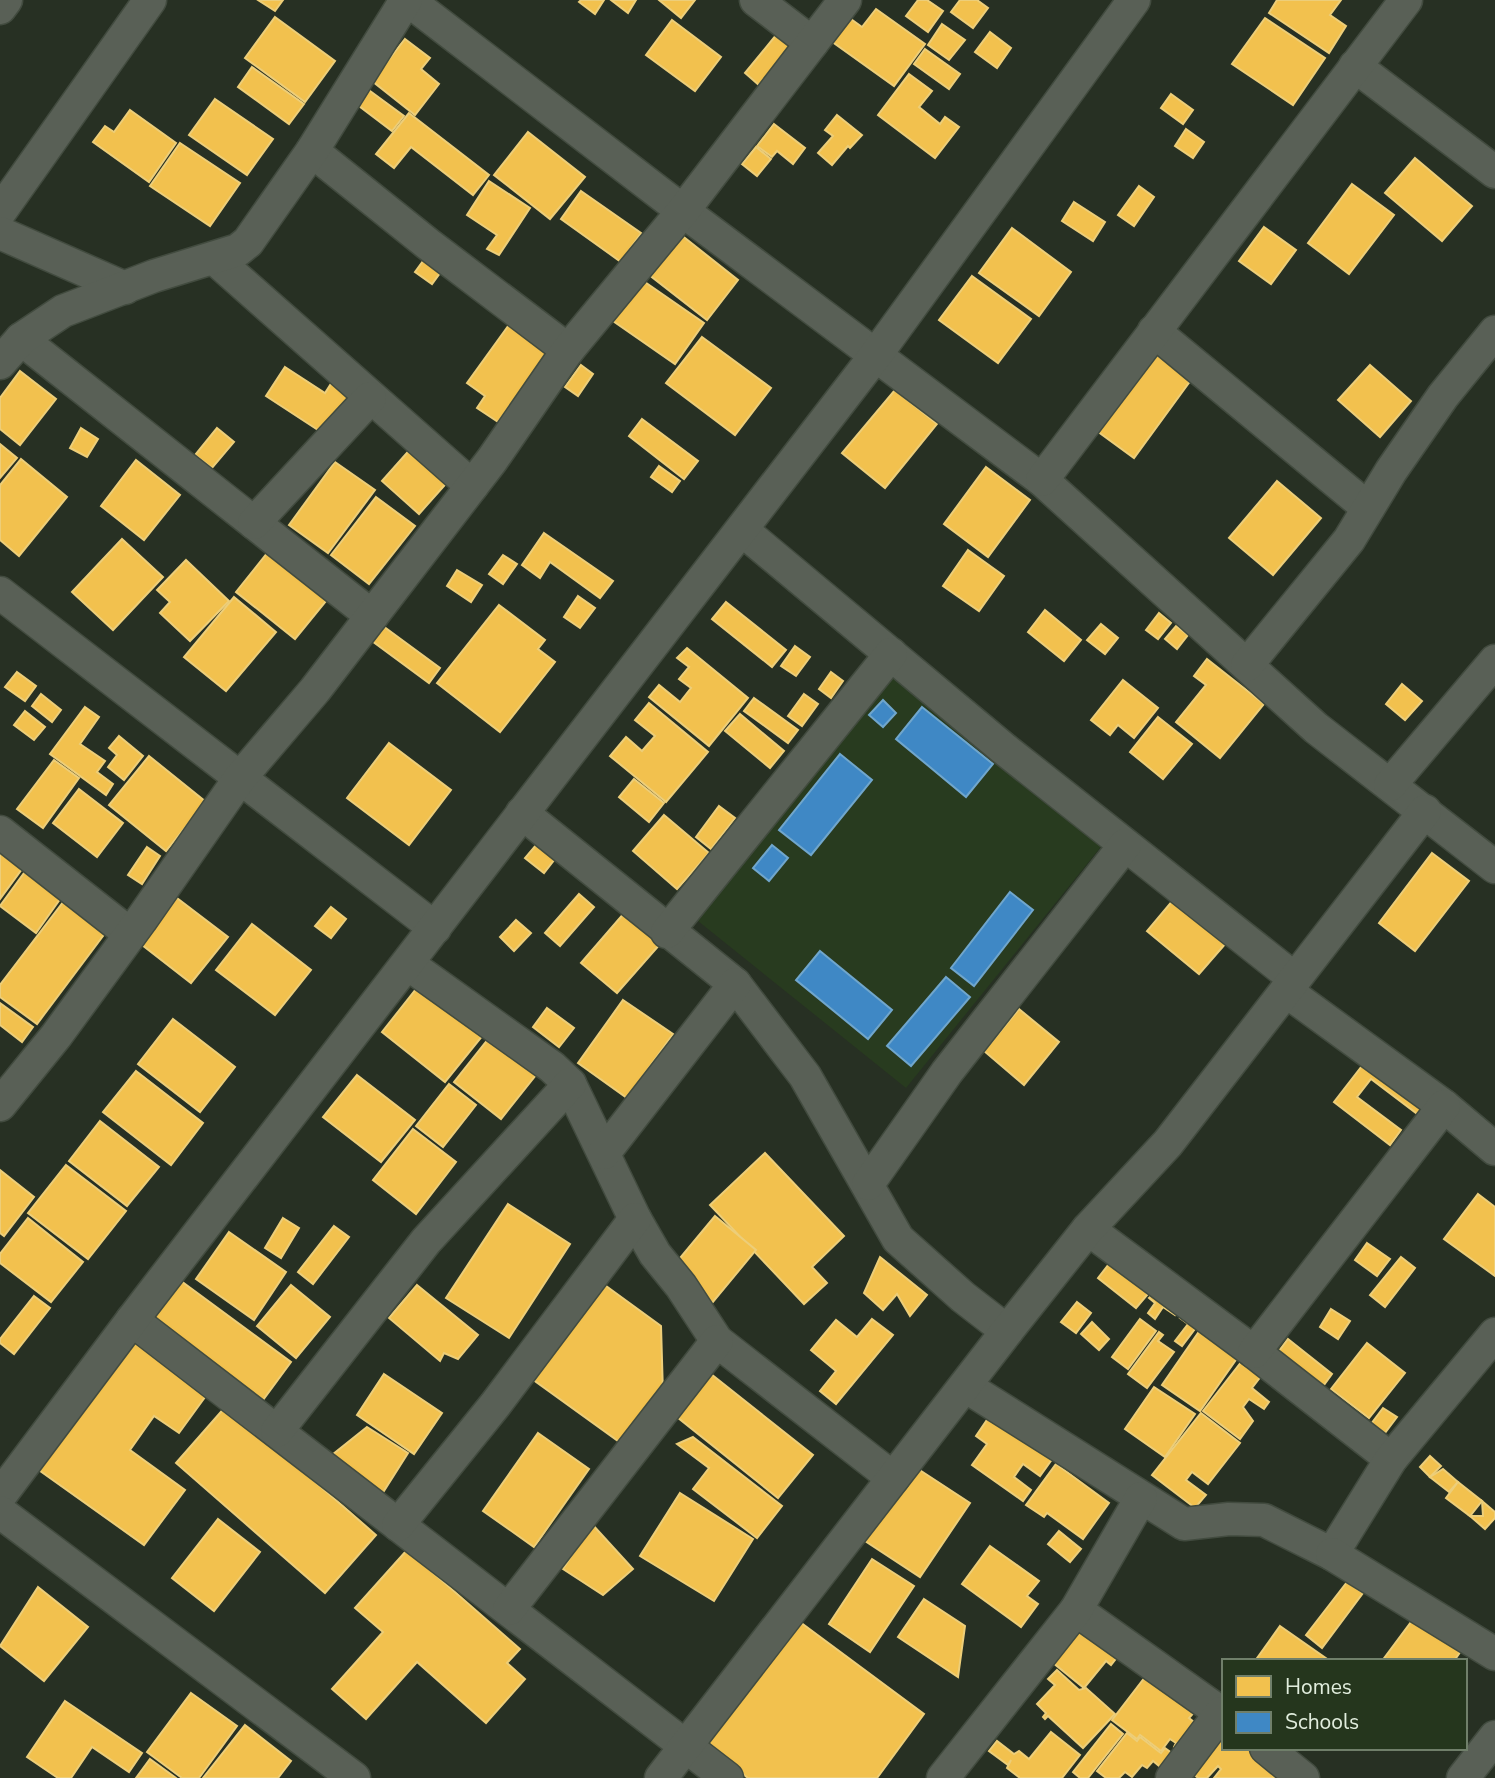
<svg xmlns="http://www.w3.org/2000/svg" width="1495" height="1778" font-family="'Nunito Sans',sans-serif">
<rect width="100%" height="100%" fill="#273023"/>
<polygon fill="#283b1f" points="890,672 1104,843 906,1088 693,917"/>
<g fill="#f2c14e" stroke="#edce79" stroke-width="2">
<polygon points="258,0 283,0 275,11"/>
<polygon points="581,0 604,0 595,14 579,2"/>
<polygon points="611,0 636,0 628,13"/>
<polygon points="659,0 695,0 681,18"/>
<polygon points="918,0 927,0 943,11 928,32 906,16"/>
<polygon points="960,0 977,0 988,8 973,28 951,12"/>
<polygon points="1277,0 1341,0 1330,15 1346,26 1329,53 1269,13"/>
<polygon points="876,9 925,44 894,86 831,41 848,17 862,27"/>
<polygon points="275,17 335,61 305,102 245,58"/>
<polygon points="1265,18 1325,58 1293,105 1232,64"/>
<polygon points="672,20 721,57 695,91 646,55"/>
<polygon points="942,24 965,40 949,60 928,45"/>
<polygon points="990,32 1011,48 997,68 975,52"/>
<polygon points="777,34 792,46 760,86 745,73"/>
<polygon points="405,39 430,58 421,69 439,84 415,115 372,81"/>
<polygon points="925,49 960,74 949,89 914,64"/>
<polygon points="252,67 304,104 289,124 238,87"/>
<polygon points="909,74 932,91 919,107 940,124 945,117 959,127 935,158 878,115"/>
<polygon points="366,88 404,116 392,131 355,103"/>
<polygon points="1171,94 1193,110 1183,124 1161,108"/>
<polygon points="215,99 273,139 247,175 189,135"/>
<polygon points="130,110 176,143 149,182 93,142 105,126 114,132"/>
<polygon points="409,113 489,175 473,195 411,147 394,168 376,154"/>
<polygon points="837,115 862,135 850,148 848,146 832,165 818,153 833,136 825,130"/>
<polygon points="774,124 805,148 793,164 777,151 772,157 757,146"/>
<polygon points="1186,129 1204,142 1193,158 1175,146"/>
<polygon points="528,132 585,177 550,219 494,175"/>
<polygon points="180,143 240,183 210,226 150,186"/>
<polygon points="756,147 771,159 757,176 742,164"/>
<polygon points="1415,158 1472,206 1442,241 1385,193"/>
<polygon points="489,181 530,208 499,255 487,249 497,235 467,215"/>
<polygon points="1352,184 1394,215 1349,274 1308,243"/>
<polygon points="1139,186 1154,197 1134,226 1118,215"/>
<polygon points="581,191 641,233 621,262 561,219"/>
<polygon points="1074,202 1105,222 1093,241 1062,221"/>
<polygon points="1264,227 1296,250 1271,284 1239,261"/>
<polygon points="1012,228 1071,272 1039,316 979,273"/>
<polygon points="680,234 738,280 707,320 648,274"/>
<polygon points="426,257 443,269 432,284 415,272"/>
<polygon points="972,276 1031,319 998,363 939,320"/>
<polygon points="642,280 704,323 675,364 613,321"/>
<polygon points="511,322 550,351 498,422 477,408 485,396 467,383"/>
<polygon points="702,337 771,388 735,435 666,383"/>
<polygon points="1155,353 1191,380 1134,458 1097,431"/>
<polygon points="581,365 593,374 578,396 565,387"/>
<polygon points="1370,365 1411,401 1380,437 1338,400"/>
<polygon points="285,367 325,393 334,379 353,392 324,434 266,396"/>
<polygon points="20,371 56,399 20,445 0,429 0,398"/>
<polygon points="895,390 937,424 885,488 842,453"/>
<polygon points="642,419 698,461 684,479 629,436"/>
<polygon points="81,428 98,439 87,457 70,448"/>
<polygon points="217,428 234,442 212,468 195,455"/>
<polygon points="0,444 17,458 0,478"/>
<polygon points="414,445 451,478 419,514 382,481"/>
<polygon points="21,459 67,497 19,556 0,540 0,485"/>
<polygon points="136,460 180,495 144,540 101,506"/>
<polygon points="335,462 375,490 328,553 289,525"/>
<polygon points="659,466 680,481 672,492 651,477"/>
<polygon points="986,467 1030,500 988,557 944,524"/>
<polygon points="1277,481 1321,518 1273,575 1229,538"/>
<polygon points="376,497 415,526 369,584 331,555"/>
<polygon points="544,533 613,581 600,598 550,562 540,578 522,565"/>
<polygon points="122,539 163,577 113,630 72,592"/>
<polygon points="272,547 331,595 295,639 236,592"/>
<polygon points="968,550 1004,576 979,611 943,586"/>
<polygon points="503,555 517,564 503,584 489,574"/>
<polygon points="186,560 229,601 190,641 160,613 170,602 157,590"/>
<polygon points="457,570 482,585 471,602 447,586"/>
<polygon points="578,596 595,608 580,628 564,617"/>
<polygon points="234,597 276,632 226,691 184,657"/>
<polygon points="726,602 786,650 772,667 712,619"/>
<polygon points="499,605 545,640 538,649 555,662 500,732 437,683"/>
<polygon points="1045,610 1081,640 1064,661 1028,632"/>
<polygon points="1159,613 1171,623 1158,639 1146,630"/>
<polygon points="1101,624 1118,638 1105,654 1087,640"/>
<polygon points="383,626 440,668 429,683 372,641"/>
<polygon points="1176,626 1188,635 1177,649 1165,639"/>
<polygon points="795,646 810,657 796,676 781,666"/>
<polygon points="687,648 748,698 709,746 649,697 659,685 680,702 691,688 679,679 689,667 677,658"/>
<polygon points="1207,659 1264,704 1220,758 1176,722 1206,685 1194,676"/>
<polygon points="17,672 36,686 25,701 5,687"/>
<polygon points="831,672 843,681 831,698 819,689"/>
<polygon points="1123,680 1158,708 1134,738 1118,725 1110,735 1091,720"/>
<polygon points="1402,684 1422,701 1405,720 1386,704"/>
<polygon points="41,694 61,710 52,722 32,706"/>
<polygon points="804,694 818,704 802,726 788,716"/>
<polygon points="754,698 798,730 788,743 744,711"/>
<polygon points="649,703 708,752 666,802 610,756 626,737 642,751 655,736 635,720"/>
<polygon points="85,707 99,717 80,744 105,761 97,772 113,784 106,795 50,754"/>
<polygon points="25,711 45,727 34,740 14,725"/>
<polygon points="740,714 784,751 770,768 725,731"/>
<polygon points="1158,717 1192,744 1163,779 1130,752"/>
<polygon points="119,736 143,756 124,780 108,767 117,755 109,748"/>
<polygon points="389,743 451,790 409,845 347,798"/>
<polygon points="149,756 206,802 166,851 109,805"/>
<polygon points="54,760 79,778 43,828 17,809"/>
<polygon points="634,779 664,803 649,822 619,797"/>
<polygon points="79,789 123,823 97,857 53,823"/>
<polygon points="719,806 735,818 711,849 696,837"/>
<polygon points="664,815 709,853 677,889 633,851"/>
<polygon points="537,844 555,859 544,873 525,858"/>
<polygon points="0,847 25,865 0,899"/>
<polygon points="147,847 160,856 142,884 128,875"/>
<polygon points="1432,853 1469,881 1415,951 1379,923"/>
<polygon points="27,869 63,895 36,933 0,906"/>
<polygon points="579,894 594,907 560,946 545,933"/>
<polygon points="173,895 228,937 191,983 137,941"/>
<polygon points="1174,899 1226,943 1199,974 1147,931"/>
<polygon points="64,901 106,932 37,1024 0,997 0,985"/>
<polygon points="632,904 668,935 617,993 581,963"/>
<polygon points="331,907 346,919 331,938 315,926"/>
<polygon points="516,920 531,933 514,951 500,937"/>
<polygon points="252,924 311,970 275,1015 216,970"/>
<polygon points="424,979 488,1029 445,1082 382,1032"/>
<polygon points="623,1000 673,1034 627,1098 578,1063"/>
<polygon points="0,1003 33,1027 22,1042 0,1025"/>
<polygon points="547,1008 574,1028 559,1047 533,1027"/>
<polygon points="1019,1009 1059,1042 1024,1085 984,1051"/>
<polygon points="173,1019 235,1067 200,1112 138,1064"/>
<polygon points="493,1033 540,1070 501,1119 454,1082"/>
<polygon points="1369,1057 1430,1103 1420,1116 1371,1079 1357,1097 1401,1130 1390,1145 1334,1102"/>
<polygon points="136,1071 203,1123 171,1165 103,1112"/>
<polygon points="357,1075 415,1120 381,1162 323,1117"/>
<polygon points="449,1084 476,1105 443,1147 416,1126"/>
<polygon points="100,1121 159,1167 127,1206 69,1161"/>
<polygon points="413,1129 456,1162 416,1214 373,1180"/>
<polygon points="765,1153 844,1236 812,1267 827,1283 804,1304 710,1205"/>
<polygon points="66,1165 126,1211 88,1259 28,1213"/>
<polygon points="0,1170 34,1197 4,1236 0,1233"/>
<polygon points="1478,1194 1495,1207 1495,1276 1444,1239"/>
<polygon points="508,1204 570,1244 509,1338 446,1298"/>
<polygon points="715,1216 756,1250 707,1309 675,1264"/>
<polygon points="28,1218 83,1262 51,1302 0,1263 0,1254"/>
<polygon points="283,1218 299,1228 281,1258 265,1248"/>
<polygon points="334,1226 349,1237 313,1284 298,1272"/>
<polygon points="229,1232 286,1272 254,1320 196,1279"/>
<polygon points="1367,1243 1390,1259 1377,1276 1355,1260"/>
<polygon points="880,1257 927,1295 910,1316 897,1294 883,1310 864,1293"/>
<polygon points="1401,1257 1415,1268 1385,1307 1370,1295"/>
<polygon points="1109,1264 1148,1294 1136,1308 1098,1278"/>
<polygon points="177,1278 291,1362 260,1404 146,1320"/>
<polygon points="602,1283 661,1326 663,1394 625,1446 532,1379"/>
<polygon points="291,1285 330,1317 296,1358 257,1326"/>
<polygon points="417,1285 478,1335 458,1359 444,1353 440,1361 389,1318"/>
<polygon points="1154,1293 1178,1310 1175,1315 1163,1307 1155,1319 1148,1313 1155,1303 1149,1298"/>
<polygon points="34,1296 50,1308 14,1354 0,1343 0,1339"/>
<polygon points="1077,1302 1091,1313 1076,1333 1061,1322"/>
<polygon points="1331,1309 1350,1321 1338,1339 1320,1327"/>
<polygon points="1184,1313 1198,1325 1182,1346 1175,1341 1188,1324 1180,1318"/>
<polygon points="872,1319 893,1335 836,1404 820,1391 836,1371 811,1350 836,1320 857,1337"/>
<polygon points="1140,1319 1156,1331 1128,1369 1112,1357"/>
<polygon points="1092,1322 1109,1339 1099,1350 1081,1334"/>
<polygon points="1200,1330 1240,1354 1200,1411 1162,1385"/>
<polygon points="1159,1332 1163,1335 1158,1341 1174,1352 1147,1388 1128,1374"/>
<polygon points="131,1338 208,1393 179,1433 154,1416 130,1450 185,1490 144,1545 36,1468"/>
<polygon points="1288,1339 1332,1374 1321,1389 1276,1355"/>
<polygon points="1367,1343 1405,1373 1369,1418 1331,1389"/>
<polygon points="1245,1357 1265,1371 1252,1388 1269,1402 1264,1409 1249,1399 1243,1407 1253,1421 1240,1439 1203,1411"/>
<polygon points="706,1370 813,1455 778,1498 672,1413"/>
<polygon points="384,1374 442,1413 414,1454 357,1415"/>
<polygon points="1154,1387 1195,1414 1165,1457 1125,1429"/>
<polygon points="227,1405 376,1535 325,1593 176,1463"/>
<polygon points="1383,1408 1397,1417 1385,1433 1371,1424"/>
<polygon points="1201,1413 1240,1443 1208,1484 1192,1472 1186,1480 1206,1495 1195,1508 1152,1475"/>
<polygon points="991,1414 1053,1458 1040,1476 1023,1464 1014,1477 1031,1490 1023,1501 972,1465 987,1444 976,1436"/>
<polygon points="367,1427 408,1453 382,1494 327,1459"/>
<polygon points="538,1433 589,1469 534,1547 483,1511"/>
<polygon points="693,1437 782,1506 757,1538 693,1489 709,1468 677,1444"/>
<polygon points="1430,1456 1441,1466 1430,1477 1420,1467"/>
<polygon points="1056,1464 1109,1503 1083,1539 1047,1513 1044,1517 1026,1505"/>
<polygon points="912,1465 970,1503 920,1577 862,1539"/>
<polygon points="1443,1469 1458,1482 1449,1492 1430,1477"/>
<polygon points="1458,1482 1482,1501 1470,1516 1446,1498"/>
<polygon points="680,1493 753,1539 714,1601 640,1556"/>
<polygon points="1482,1501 1495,1512 1495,1518 1485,1529 1470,1516 1483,1516"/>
<polygon points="218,1519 260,1552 214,1611 172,1578"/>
<polygon points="592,1524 633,1569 603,1595 563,1569"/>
<polygon points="1059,1531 1081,1549 1070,1562 1048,1544"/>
<polygon points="990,1546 1039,1581 1027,1596 1038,1604 1021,1627 962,1584"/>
<polygon points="407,1550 520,1649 507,1663 525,1679 486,1723 417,1662 366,1719 332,1689 383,1632 355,1608"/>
<polygon points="872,1559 914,1586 870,1652 829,1624"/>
<polygon points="1347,1582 1363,1593 1322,1648 1306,1635"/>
<polygon points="38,1587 88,1627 44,1681 0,1646"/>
<polygon points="924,1599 965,1626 958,1677 898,1637"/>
<polygon points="1417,1614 1463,1648 1454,1661 1382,1661"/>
<polygon points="796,1619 924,1714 877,1778 748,1778 703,1744"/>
<polygon points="1086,1621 1122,1651 1111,1665 1106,1661 1084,1688 1052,1662"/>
<polygon points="1280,1626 1330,1661 1255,1661"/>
<polygon points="1057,1670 1079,1690 1086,1688 1115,1714 1083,1748 1048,1716 1045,1719 1043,1717 1046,1713 1037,1704 1055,1685 1048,1679"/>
<polygon points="1149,1672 1196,1710 1189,1718 1199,1726 1180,1752 1174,1747 1176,1743 1170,1739 1161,1751 1140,1735 1137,1739 1112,1720"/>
<polygon points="191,1693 237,1726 199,1778 182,1778 147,1752"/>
<polygon points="65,1701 142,1753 129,1772 92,1747 71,1778 58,1778 27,1757"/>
<polygon points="1111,1724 1123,1734 1088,1778 1080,1778 1073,1772"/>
<polygon points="245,1725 291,1761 278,1778 203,1778"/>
<polygon points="1224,1725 1224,1748 1253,1748 1278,1778 1214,1778 1221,1769 1218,1766 1207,1778 1198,1778 1190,1771"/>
<polygon points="1051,1732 1080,1755 1062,1778 1020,1778 1007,1768 1011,1760 1008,1765 989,1751 997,1741 1014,1754 1019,1751 1029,1759"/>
<polygon points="1127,1733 1137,1741 1140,1737 1161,1753 1165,1748 1176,1756 1164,1770 1153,1761 1147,1768 1142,1765 1132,1777 1125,1772 1119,1778 1106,1778 1097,1771"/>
<polygon points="150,1759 176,1778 136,1778"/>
</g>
<g fill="#3f88c5" stroke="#70a6cc" stroke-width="2">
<polygon points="883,700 896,713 883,727 869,715"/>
<polygon points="922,707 993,764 966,797 896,739"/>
<polygon points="840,754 872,780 811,855 779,830"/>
<polygon points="772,845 788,858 769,881 753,868"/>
<polygon points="1010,892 1033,910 974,986 951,968"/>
<polygon points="820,951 892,1010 868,1039 796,980"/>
<polygon points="946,977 970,997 911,1066 887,1046"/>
</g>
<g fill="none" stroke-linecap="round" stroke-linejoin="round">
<g stroke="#424b3f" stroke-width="35">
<g id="minor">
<polyline points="408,0 683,211 1042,480 1316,728 1495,867"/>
<polyline points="756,0 812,43"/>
<polyline points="0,8 6,0"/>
<polyline points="1355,66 1495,172"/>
<polyline points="312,151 428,244 568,350"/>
<polyline points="0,212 150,0"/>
<polyline points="0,233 125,288"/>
<polyline points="214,258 472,486"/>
<polyline points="1154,331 1368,508"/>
<polyline points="21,339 372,616"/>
<polyline points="0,363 21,339 63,311 154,276 238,250 248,242 312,151 406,0"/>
<polyline points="1042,480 1406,0"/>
<polyline points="254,523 370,398"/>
<polyline points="742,530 1003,748 1295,979"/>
<polyline points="0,593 435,928"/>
<polyline points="1247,665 1349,540 1391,471 1443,396 1495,332"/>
<polyline points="1390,785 1495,661"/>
<polyline points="522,813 735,984 805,1076 898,1239 963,1297 1007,1331"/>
<polyline points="0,832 130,934"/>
<polyline points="667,932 891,654"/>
<polyline points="408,964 552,1067 570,1084 635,1219 655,1254 681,1286 717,1341 893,1478"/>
<polyline points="1286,991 1444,1106 1495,1149"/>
<polyline points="0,1105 56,1036 141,920 240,778 315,690 492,460 568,350 683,211 845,0"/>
<polyline points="604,1153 735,984"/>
<polyline points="868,1184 947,1072 1125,845"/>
<polyline points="1088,1229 1254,1352 1391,1459"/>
<polyline points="132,1320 727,1778"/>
<polyline points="1254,1352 1444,1106"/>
<polyline points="965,1386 1184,1524 1229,1519 1264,1520 1332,1554 1391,1459 1495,1334"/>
<polyline points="277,1431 426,1241 570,1084"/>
<polyline points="0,1496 132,1320 875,356 1134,0"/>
<polyline points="0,1512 354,1778"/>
<polyline points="398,1525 495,1405 635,1219"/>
<polyline points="1332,1554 1495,1654"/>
<polyline points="509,1609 717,1341"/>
<polyline points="1076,1610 1224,1715"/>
<polyline points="1266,1748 1303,1778"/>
<polyline points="661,1778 1007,1331 1088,1229 1168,1143 1425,811"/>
<polyline points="943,1778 1076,1610 1141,1498"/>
<polyline points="1172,1778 1221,1713"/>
<polyline points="1463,1778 1495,1737"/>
</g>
</g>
<use href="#minor" stroke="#596056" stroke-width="32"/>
</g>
<rect x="1222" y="1659" width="245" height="91" fill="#25361d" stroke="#707f6a" stroke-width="2"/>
<rect x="1236" y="1676" width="35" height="21" fill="#f2c14e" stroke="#707f6a" stroke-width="2"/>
<text x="1285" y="1694" font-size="21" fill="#e1eddd">Homes</text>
<rect x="1236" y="1712" width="35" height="21" fill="#3f88c5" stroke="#707f6a" stroke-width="2"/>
<text x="1285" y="1729" font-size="21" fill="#e1eddd">Schools</text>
</svg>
